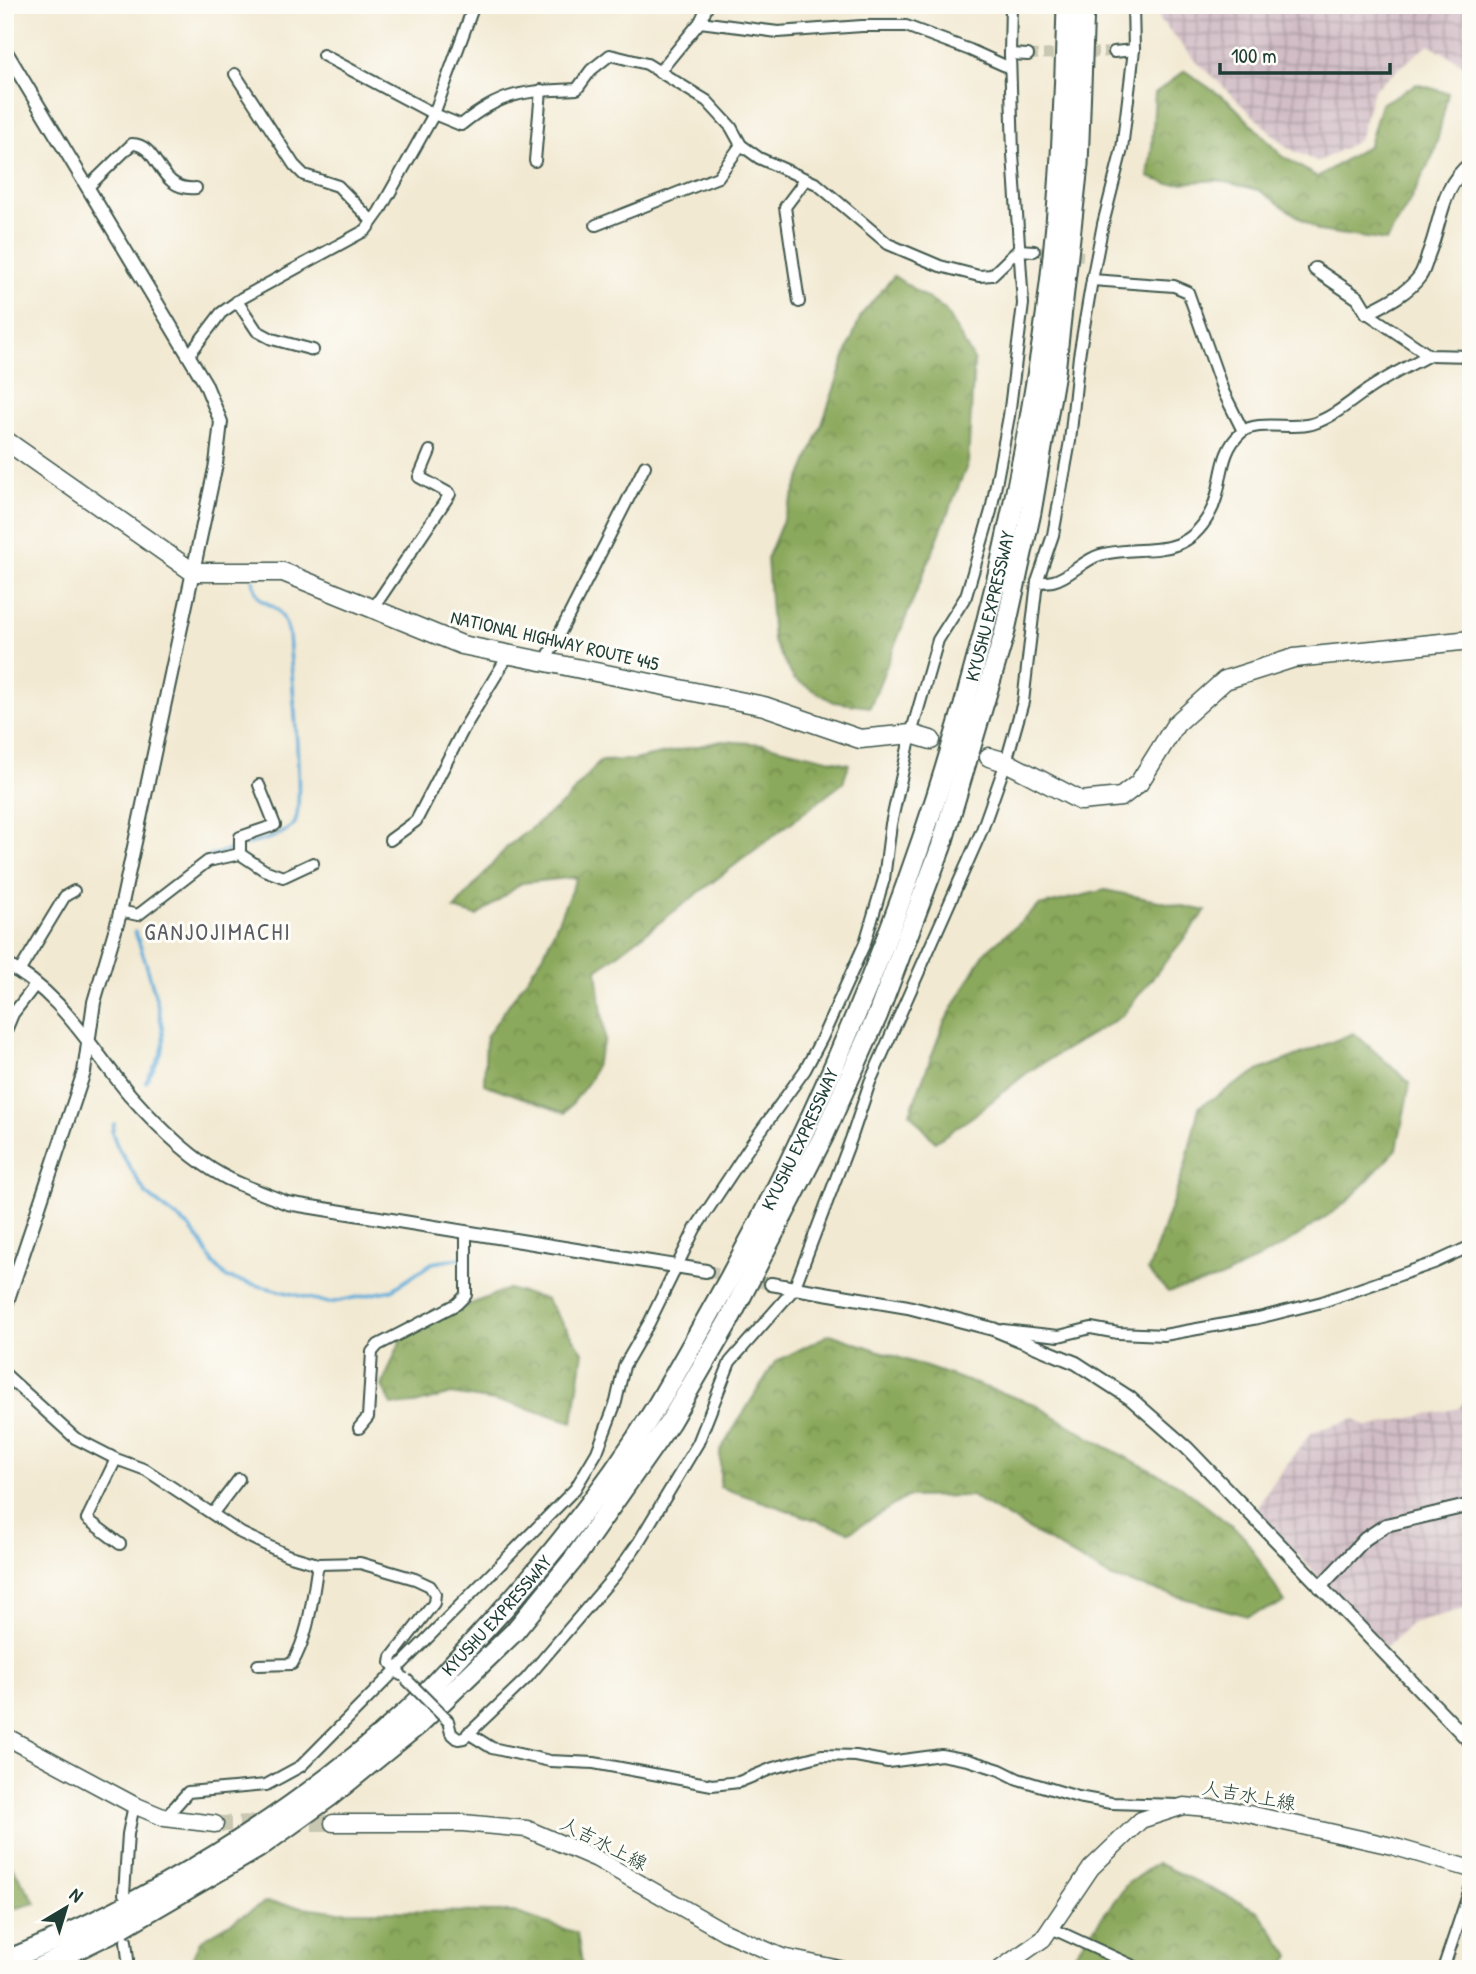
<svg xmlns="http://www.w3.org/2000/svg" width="1476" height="1974" font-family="'Patrick Hand','Klee One',sans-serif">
<defs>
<pattern id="industrial-grid" width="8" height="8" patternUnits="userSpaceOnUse" patternTransform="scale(1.75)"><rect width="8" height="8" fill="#d2bdc6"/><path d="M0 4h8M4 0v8" fill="none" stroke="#aa9ba2"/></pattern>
<pattern id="forest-crowns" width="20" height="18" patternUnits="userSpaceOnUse" patternTransform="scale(1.75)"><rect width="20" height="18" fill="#8ba95c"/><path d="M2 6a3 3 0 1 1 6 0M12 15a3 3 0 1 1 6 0" fill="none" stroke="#718b4d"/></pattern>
</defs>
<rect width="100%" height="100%" fill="#fdfcf7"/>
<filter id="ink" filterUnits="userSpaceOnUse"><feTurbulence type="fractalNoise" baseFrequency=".0143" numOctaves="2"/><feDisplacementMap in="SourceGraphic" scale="14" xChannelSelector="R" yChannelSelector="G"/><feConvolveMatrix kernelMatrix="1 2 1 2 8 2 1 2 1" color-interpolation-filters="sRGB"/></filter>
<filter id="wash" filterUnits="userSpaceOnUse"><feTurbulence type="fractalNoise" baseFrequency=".00686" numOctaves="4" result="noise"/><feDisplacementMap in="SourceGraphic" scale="28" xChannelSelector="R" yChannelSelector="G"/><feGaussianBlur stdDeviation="1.57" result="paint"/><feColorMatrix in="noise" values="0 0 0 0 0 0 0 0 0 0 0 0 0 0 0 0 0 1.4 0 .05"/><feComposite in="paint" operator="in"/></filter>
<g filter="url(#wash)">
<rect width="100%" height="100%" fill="#f2e9d2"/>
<g fill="url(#industrial-grid)">
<polygon points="1159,5 1471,5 1471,69 1429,44 1373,90 1359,140 1318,162 1286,147 1193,58 1160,20"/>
<polygon points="1471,1393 1471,1607 1412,1623 1386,1647 1257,1512 1262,1498 1311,1432 1355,1419 1367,1427 1459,1408"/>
</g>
<g fill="url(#forest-crowns)" stroke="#557348" stroke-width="2">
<polygon points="1185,71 1230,102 1281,155 1317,177 1369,145 1381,104 1417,84 1448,93 1435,151 1409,203 1386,241 1319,231 1259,190 1216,180 1169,184 1148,177 1152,146 1155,93"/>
<polygon points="894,276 945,310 974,360 968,463 870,707 834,702 794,679 773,641 767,559 820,430 846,354 861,315"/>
<polygon points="722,741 763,744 849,764 843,783 597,970 605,1039 590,1080 565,1113 484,1084 486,1037 544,954 577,877 522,883 477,916 454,909 508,846 566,801 600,761 633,760"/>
<polygon points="1105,890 1206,911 1122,1016 1028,1072 972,1117 935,1142 910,1113 944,1023 985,952 1039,906"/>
<polygon points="1354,1033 1410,1083 1397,1149 1346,1203 1286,1244 1221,1278 1168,1292 1148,1271 1185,1167 1199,1107 1258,1071"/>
<polygon points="508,1289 546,1299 583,1352 573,1422 513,1404 451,1394 415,1404 392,1405 382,1386 402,1337 466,1306"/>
<polygon points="830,1334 1034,1404 1106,1447 1178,1484 1244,1536 1285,1603 1247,1616 1112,1578 971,1496 907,1497 850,1532 720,1487 720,1451 775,1362"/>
<polygon points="5,1856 36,1903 5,1911"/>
<polygon points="1157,1863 1258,1911 1290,1956 1281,1969 1063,1969 1127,1884"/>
<polygon points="266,1902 334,1911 514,1912 577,1933 583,1969 187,1969 200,1941"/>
</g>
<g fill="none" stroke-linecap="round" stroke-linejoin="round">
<g stroke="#5fabd8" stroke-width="3.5">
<path d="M245,845c15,-4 37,-8 49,-21 12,-13 -4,-163 -5,-190 -2,-7 -5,-15 -9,-21 -13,-16 -21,-3 -27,-33"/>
<polyline points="210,856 236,848"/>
<path d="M135,932c9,23 32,94 28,116 -3,11 -12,24 -17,34"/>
<polyline points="114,1124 112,1132 117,1146 146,1194 188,1226 201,1242 213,1263 227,1278 329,1303 392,1290 432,1263 461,1258"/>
</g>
</g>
</g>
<g filter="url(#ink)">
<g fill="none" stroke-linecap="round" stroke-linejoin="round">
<g stroke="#c8c7b2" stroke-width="10" stroke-dasharray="10 5" stroke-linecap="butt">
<polyline points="1028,55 1114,52"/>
<polyline points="1034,251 1083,256"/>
</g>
<polyline stroke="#c8c7b2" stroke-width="12" stroke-dasharray="12 6" stroke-linecap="butt" points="706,1271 771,1284"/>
<g stroke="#c8c7b2" stroke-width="16" stroke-dasharray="16 8" stroke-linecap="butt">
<polyline points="288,1823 333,1823"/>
<polyline points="215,1824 265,1823"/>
</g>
<g stroke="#3f574c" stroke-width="14">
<g id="minor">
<polyline points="700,22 708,5"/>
<polyline points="1114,52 1134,50"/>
<polyline points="1010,54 1028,55"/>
<path d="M323,55l111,59 27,11c41,-34 65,-34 116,-36l14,-19 19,-15 37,9 60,37 24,26 10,18 18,13 58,26 71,60 52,22 39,10 13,-1 26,-25 16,1"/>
<polyline points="659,72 700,22 778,32 862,26 906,26 970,50 1010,68"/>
<polyline points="235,74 294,165 304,175 338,186 372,221"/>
<polyline points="535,161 541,90"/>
<path d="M88,187l44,-43c28,0 25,48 64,44"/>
<polyline points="596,225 718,177 741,145"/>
<polyline points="1092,280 1174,286 1188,292 1223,391 1243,431"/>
<polyline points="237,301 257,331 272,339 313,350"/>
<polyline points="799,302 785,207 806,179"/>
<polyline points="1367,313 1429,355 1471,356"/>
<polyline points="189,355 221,313 242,298 366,230 379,212 434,114 474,5"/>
<path d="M1037,582c5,0 12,0 16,-1 17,-4 30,-21 47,-26 43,-12 82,8 109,-40 16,-27 7,-61 33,-83 16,-13 52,-1 73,-9 20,-7 36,-22 54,-34 19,-13 40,-23 60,-34"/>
<polyline points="372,610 450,494 419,477 430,451"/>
<polyline points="545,662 645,466"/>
<polyline points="390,840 416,821 463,730 509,654"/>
<polyline points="240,854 240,837 275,825 259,785"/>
<polyline points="120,911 138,915 208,861 240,854 264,870 283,877 313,863"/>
<polyline points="19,972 65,896 74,891"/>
<polyline points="5,1033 13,1014 36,984"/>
<polyline points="1003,1330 1059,1336 1091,1328 1118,1333 1164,1335 1258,1318 1322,1302 1434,1263 1471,1246"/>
<polyline points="5,1374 75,1438 116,1459 146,1470 241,1533 287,1555 318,1564 360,1563 415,1579 430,1586 435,1594 434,1603 392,1657 391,1663 401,1675"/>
<polyline points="359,1428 368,1417 372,1352 378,1345 457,1304 466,1295 466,1232"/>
<polyline points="116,1459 87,1519 120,1544"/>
<polyline points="213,1513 239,1479"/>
<path d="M258,1665l34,-1c18,-31 20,-66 26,-100"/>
<polyline points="448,1721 451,1733 458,1739 464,1738 526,1679 616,1574 638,1543 698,1443 730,1362 794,1289 851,1139 870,1082 982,830 1006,762 1023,702 1037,582 1053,535 1070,441 1079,356 1092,280 1103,224 1122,149 1134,50 1133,5"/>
<polyline points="468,1733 492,1748 550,1761 594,1763 712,1785 739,1782 773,1768 822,1755 856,1756 888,1762 941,1755 968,1760 1000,1770 1018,1779 1078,1797 1111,1803 1178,1805"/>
<polyline points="165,1818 188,1792 266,1785 301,1766 575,1489 597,1452 616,1402 624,1366 649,1323 695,1229 752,1143 805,1070 822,1038 865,943 884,879 891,824 911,734 938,640 966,596 991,511 1009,416 1023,304 1013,154 1010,54 1011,5"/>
<polyline points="124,1894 128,1834 134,1805"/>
<polyline points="1051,1928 1140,1969"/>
<polyline points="126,1941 129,1969"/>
<polyline points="1443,1969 1471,1886"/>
</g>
</g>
<g stroke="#3f574c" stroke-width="16">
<g id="tertiary">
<polyline points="5,50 205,383 221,422 216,464 119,917 94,1002 84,1072 5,1308"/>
<path d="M1315,269l43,29 9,15c18,-9 41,-20 53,-37 4,-6 6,-14 8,-21 14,-34 12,-68 43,-92"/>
<path d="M5,964c56,28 86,85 125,131 24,27 61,64 93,81 20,11 43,18 64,27l419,68"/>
<polyline points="771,1284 908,1307 993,1329 1076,1363 1130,1398 1187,1448 1471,1743"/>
<polyline points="1320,1587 1365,1539 1386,1525 1471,1505"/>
</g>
</g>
<g stroke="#3f574c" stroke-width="19">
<g id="primary">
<polyline points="5,1736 134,1805 165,1818 215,1824"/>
<polyline points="333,1823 463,1823 527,1829 597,1859 725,1932 782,1957 840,1969"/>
<polyline points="1000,1969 1043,1939 1091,1868 1141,1820 1184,1806 1231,1810 1392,1846 1471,1869"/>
</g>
</g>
<g stroke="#3f574c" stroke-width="21">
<g id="trunk">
<polyline points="5,440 193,572 283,572 462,645 764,706 860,739 911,734 931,740"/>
<polyline points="989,757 1006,762 1081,801 1121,797 1139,783 1176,724 1225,680 1294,658 1471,640"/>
</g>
</g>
<g stroke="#3f574c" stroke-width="23">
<g id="motorway">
<path id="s1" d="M5,1961c142,-57 287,-144 399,-247 21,-19 39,-40 58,-60 72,-76 141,-160 196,-250 24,-41 47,-82 70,-123 155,-283 260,-593 310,-911 20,-121 26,-243 29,-365"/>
<polyline points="37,1969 119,1929 258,1848 329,1797 419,1724 514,1632 574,1559 670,1422 728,1322 823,1137 878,1014 941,847 1004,635 1031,512 1055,372 1078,165 1084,5"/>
</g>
</g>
<use href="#minor" stroke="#fff" stroke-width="10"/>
<use href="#tertiary" stroke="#fff" stroke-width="12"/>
<use href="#primary" stroke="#fff" stroke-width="16"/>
<use href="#trunk" stroke="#fff" stroke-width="18"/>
<use href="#motorway" stroke="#fff" stroke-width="19"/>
<g stroke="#3f574c" stroke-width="14" stroke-linecap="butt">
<polyline id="minor-bridge" points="406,1679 448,1721"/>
</g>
<use href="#minor-bridge" stroke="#fff" stroke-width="10"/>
</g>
</g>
<g text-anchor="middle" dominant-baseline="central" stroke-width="6" stroke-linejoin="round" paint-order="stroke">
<g font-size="19" fill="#1f3d34" stroke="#fdfcf7">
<text stroke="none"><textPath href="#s1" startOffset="1741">KYUSHU EXPRESSWAY</textPath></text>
<text transform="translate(555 640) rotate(13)">NATIONAL HIGHWAY ROUTE 445</text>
<text stroke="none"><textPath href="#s1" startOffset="1174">KYUSHU EXPRESSWAY</textPath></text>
<text stroke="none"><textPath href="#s1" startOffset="607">KYUSHU EXPRESSWAY</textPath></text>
<text transform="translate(1249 1795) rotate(10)">人吉水上線</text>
<text transform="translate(604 1843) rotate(27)">人吉水上線</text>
</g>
<g font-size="23" letter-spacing="2" fill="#595c63" stroke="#fdfcf7">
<text x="218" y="931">GANJOJIMACHI</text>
</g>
</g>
<rect width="1476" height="1974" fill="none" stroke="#fdfcf7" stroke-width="28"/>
<g transform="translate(66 1908) rotate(38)" stroke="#fdfcf7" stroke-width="5" paint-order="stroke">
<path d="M0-5L12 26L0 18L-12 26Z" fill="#1f3d34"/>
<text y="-10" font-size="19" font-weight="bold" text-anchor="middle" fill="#1f3d34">N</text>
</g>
<path d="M1220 63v10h170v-10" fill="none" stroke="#1f3d34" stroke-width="3.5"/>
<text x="1231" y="63" font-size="21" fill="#1f3d34" stroke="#fdfcf7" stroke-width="5" paint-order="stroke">100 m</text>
</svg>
